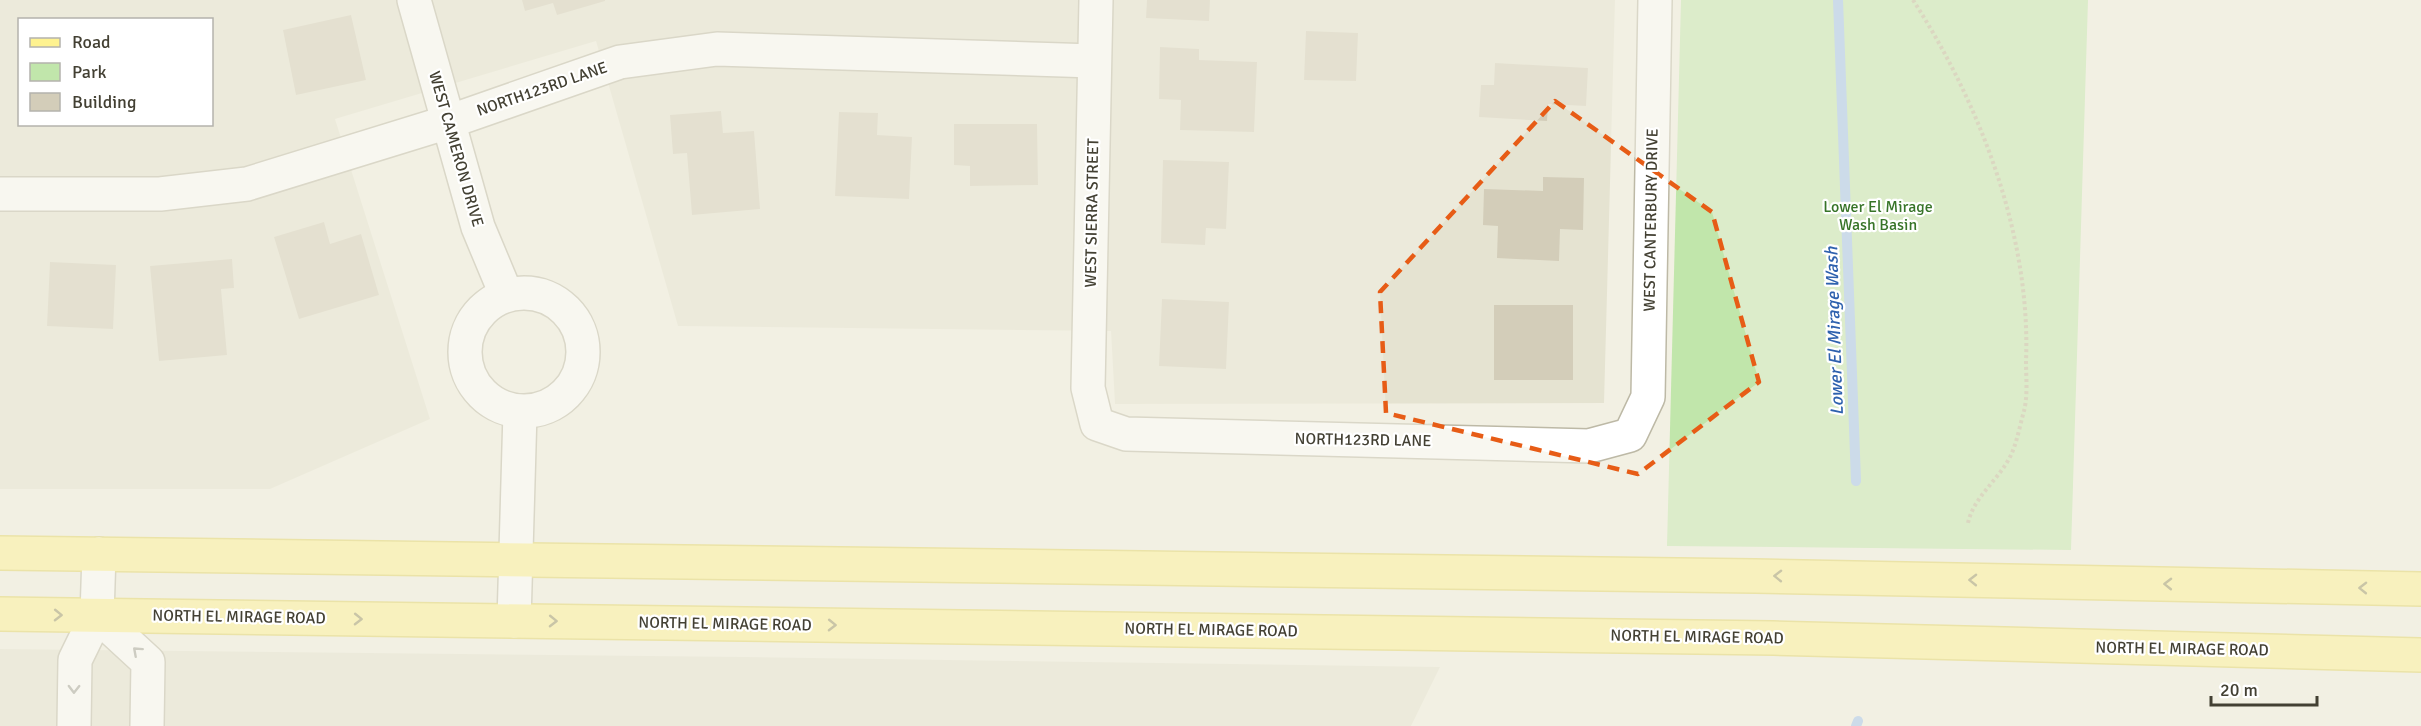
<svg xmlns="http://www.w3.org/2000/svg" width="2421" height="726" font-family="Signika,sans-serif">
<rect width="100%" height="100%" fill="#f2f0e3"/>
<g fill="#e5e3d1" fill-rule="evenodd">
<path d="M0,0h1615l-11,403 -489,1 -4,-73 -433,-5 -82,-285 -261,78 95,300 -160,70h-270zM20,20h192v104h-192z"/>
<polygon points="0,649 747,657 1440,667 1411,726 0,726"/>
</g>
<polygon fill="#c1e6ab" points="1681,0 2088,0 2071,550 1667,546"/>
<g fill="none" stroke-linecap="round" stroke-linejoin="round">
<g stroke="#9ec0ef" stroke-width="10">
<polyline points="1838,0 1856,481"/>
<polyline points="1856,726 1858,721"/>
</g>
</g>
<g fill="#d3cdb9">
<polygon points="522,0 605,0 605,1 557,15 553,3 525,11"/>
<polygon points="1147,0 1210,0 1209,21 1146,18"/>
<polygon points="351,15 366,80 296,95 283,30"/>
<polygon points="1306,31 1358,33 1356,81 1304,80"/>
<polygon points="1160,47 1199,49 1199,60 1257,62 1254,132 1180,130 1181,100 1159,99"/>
<polygon points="1495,63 1588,68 1586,106 1548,104 1547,121 1479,117 1481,85 1494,85"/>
<polygon points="721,111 723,133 754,131 760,209 692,215 687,153 673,154 670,115"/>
<polygon points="839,112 878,113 877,135 912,137 909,199 835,196"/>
<polygon points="954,124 1037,124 1038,185 970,186 970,166 954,165"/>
<polygon points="1163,160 1229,162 1226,229 1206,228 1205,245 1161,243"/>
<polygon points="1543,177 1584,178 1583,230 1560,229 1559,261 1497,258 1498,226 1483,225 1484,189 1543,191"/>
<polygon points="324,222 330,244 361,234 379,295 299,319 274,237"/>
<polygon points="232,259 234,288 221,289 227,355 159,361 150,266"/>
<polygon points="50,262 116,265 113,329 47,326"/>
<polygon points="1162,299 1229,302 1226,369 1159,366"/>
<rect x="1494" y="305" width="79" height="75"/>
</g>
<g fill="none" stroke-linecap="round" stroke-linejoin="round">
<g stroke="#bdb9a6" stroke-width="36">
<g id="minor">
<polyline points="414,0 478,227 506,294"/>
<polyline points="1096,0 1088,388 1097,424 1126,434 1589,446 1630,435 1648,397 1655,0"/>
<polyline points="0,194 160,194 247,184 448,122 620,62 717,49 1094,61"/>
<circle cx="524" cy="352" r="59"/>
<polyline points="97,615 148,662 147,726"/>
<polyline points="514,621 520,412"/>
<polyline points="74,726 75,660 97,615 99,554"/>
</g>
</g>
<g stroke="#e2d360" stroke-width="36">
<g id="major">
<polyline points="0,553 1755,576 2421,589"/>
<polyline points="0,614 1773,638 2421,655"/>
</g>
</g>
<path stroke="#beb897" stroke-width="4" stroke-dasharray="3 3" stroke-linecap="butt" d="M1913,0c67,104 118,236 113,361 0,16 2,34 -2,50 -4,14 -7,31 -13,44 -12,25 -37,41 -43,68"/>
<use href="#minor" stroke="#fff" stroke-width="33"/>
<use href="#major" stroke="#fef290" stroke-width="33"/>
</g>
<defs><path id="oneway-chevron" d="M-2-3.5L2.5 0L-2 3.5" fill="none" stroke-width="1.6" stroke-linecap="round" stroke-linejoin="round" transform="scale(1.5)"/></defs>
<g stroke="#97905d">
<use href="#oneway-chevron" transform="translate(1778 576) rotate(-179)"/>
<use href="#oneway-chevron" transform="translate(1973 580) rotate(-179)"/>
<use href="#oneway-chevron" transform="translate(2168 584) rotate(-179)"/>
<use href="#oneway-chevron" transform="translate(2363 588) rotate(-179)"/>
<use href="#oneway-chevron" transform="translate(58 615) rotate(1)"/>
<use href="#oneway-chevron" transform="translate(358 619) rotate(1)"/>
<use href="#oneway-chevron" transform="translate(553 621) rotate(1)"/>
<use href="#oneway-chevron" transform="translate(832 625) rotate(1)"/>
</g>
<g stroke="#a1a099">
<use href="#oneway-chevron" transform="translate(137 651) rotate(-138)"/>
<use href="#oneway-chevron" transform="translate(74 689) rotate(91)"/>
</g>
<path d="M0 0H2421V726H0ZM1555,101l157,111 47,170 -121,92 -252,-61 -6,-121z" fill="#f2f0e3" fill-opacity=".55" fill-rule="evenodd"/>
<path fill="none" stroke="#e75c16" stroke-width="4.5" stroke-dasharray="12 8" stroke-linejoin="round" d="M1555,101l157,111 47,170 -121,92 -252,-61 -6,-121z"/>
<g text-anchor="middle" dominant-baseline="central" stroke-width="4.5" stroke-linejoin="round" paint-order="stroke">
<g font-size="16" fill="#434033" stroke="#fff">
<text transform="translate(542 89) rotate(-19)">NORTH123RD LANE</text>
<text transform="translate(456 149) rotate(74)">WEST CAMERON DRIVE</text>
<text transform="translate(1092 213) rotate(-89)">WEST SIERRA STREET</text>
<text transform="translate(1651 220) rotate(-89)">WEST CANTERBURY DRIVE</text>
<text transform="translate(1363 440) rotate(1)">NORTH123RD LANE</text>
<text transform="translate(239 617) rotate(1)">NORTH EL MIRAGE ROAD</text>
<text transform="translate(725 624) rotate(1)">NORTH EL MIRAGE ROAD</text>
<text transform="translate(1211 630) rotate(1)">NORTH EL MIRAGE ROAD</text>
<text transform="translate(1697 637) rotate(1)">NORTH EL MIRAGE ROAD</text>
<text transform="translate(2182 649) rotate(1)">NORTH EL MIRAGE ROAD</text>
</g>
<g font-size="16" fill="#377428" stroke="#fff">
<text x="1878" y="207">Lower El Mirage<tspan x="1878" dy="18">Wash Basin</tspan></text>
</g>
<g font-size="18" font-style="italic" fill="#2e61ae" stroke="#fff">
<text transform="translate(1834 331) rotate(-92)">Lower El Mirage Wash</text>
</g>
</g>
<rect x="18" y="18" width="195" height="108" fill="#ffffff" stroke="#b4b3ad" stroke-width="1.5"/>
<rect x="30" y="38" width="30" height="9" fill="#fef290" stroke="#b4b3ad" stroke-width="1.5"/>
<text x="72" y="48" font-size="18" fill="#434033">Road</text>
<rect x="30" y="63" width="30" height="18" fill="#c1e6ab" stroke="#b4b3ad" stroke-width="1.5"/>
<text x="72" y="78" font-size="18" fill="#434033">Park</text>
<rect x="30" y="93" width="30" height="18" fill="#d3cdb9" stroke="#b4b3ad" stroke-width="1.5"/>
<text x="72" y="108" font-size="18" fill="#434033">Building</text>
<path d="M2211 696v9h106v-9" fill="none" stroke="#434033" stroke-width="3"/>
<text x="2220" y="696" font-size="18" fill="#434033" stroke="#ffffff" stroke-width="4.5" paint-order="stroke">20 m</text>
</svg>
